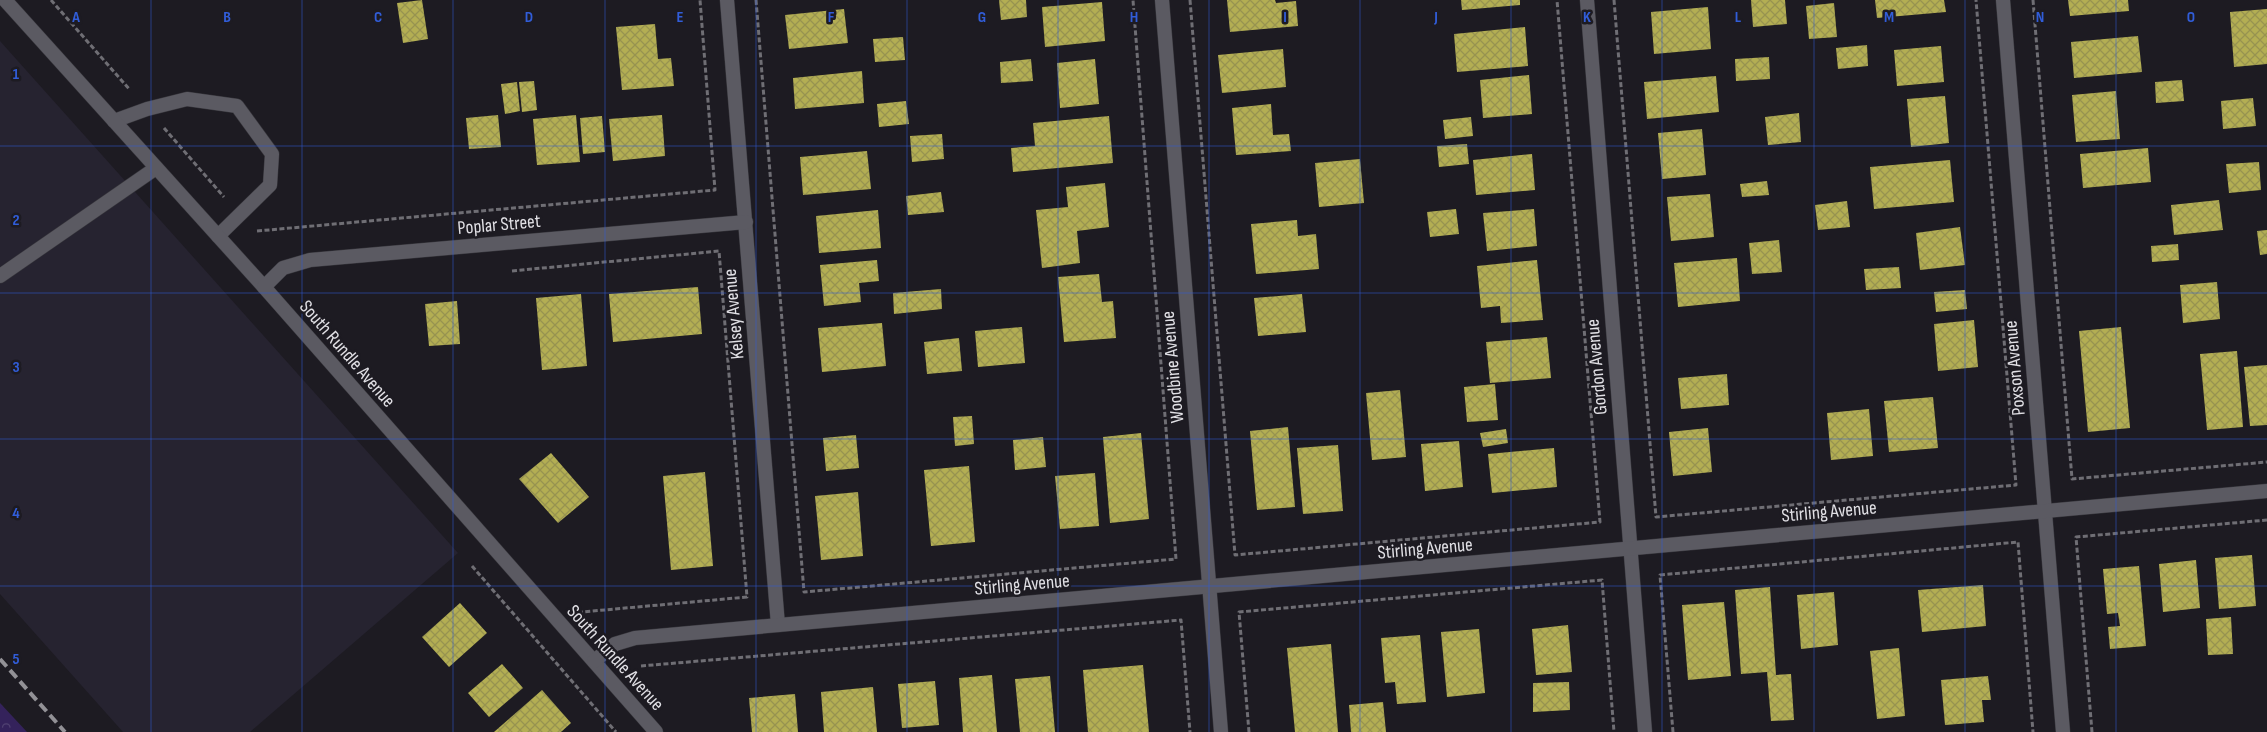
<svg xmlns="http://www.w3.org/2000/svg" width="2267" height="732" font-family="'Sofia Sans Condensed',sans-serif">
<defs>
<pattern id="forest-crowns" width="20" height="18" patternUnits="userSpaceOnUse" patternTransform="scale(1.25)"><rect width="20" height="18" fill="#34225b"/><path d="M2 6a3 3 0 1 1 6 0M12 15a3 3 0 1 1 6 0" fill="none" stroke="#514272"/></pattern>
<pattern id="building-cross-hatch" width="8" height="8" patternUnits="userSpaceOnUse" patternTransform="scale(1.25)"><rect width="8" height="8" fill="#b3ae53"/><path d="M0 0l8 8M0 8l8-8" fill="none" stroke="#979350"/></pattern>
</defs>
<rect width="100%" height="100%" fill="#1d1b22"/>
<polygon fill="#262330" points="0,41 458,553 250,732 123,732 0,594"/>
<polygon fill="url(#forest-crowns)" points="0,703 27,732 0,732"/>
<g fill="url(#building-cross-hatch)">
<polygon points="422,0 428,39 403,43 397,3"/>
<polygon points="999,0 1026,0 1027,17 1001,20"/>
<polygon points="1227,0 1275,0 1276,3 1296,1 1298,26 1230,32"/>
<polygon points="1461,0 1520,0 1520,5 1462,10"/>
<polygon points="1751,0 1785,0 1787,24 1753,27"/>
<polygon points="1875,0 1944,0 1946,12 1877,18"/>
<polygon points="2068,0 2128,0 2129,11 2070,16"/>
<polygon points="1102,2 1105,41 1045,47 1042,7"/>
<polygon points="1834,3 1837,37 1809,39 1806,6"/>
<polygon points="1708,7 1711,49 1654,54 1651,12"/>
<polygon points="844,9 848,43 789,49 785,15"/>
<polygon points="2267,9 2267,64 2234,67 2230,12"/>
<polygon points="655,24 658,59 671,58 674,86 622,90 616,27"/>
<polygon points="1525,27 1528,66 1457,72 1454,34"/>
<polygon points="2138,36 2142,72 2074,78 2071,42"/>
<polygon points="903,37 905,60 875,62 873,39"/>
<polygon points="1867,45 1868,66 1838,69 1836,48"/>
<polygon points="1941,46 1944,82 1897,86 1894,50"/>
<polygon points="1283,49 1286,87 1222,93 1218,55"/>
<polygon points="1769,57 1770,79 1736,81 1735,59"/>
<polygon points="1031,59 1033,81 1001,83 1000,62"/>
<polygon points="1095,59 1099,104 1060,108 1057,63"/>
<polygon points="862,71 864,103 795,109 793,78"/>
<polygon points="1529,75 1532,114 1483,118 1480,80"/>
<polygon points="1716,76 1719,112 1647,119 1644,82"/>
<polygon points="2182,80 2184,101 2156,103 2155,82"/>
<polygon points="534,81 537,110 522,112 519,82"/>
<polygon points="517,82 520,111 505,114 501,84"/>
<polygon points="2116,91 2120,139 2076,142 2072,95"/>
<polygon points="1945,96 1949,143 1911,147 1907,99"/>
<polygon points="2253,98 2256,126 2223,129 2221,101"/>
<polygon points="906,101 909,124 879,127 877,104"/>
<polygon points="1271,104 1273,135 1289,134 1291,151 1236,155 1232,108"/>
<polygon points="1799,113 1801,142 1768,145 1765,117"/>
<polygon points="498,115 501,147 469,149 466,118"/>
<polygon points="576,115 580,162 537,165 533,119"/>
<polygon points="662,115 665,156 613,161 609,119"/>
<polygon points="602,116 605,152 583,154 580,118"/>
<polygon points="1109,116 1113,163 1013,172 1011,148 1035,146 1033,123"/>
<polygon points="1471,117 1473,136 1445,139 1443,120"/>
<polygon points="1702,129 1706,175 1662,179 1658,133"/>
<polygon points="942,134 944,159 912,162 910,136"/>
<polygon points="1467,144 1469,164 1439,167 1437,146"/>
<polygon points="2148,148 2151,182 2083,188 2080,154"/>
<polygon points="867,151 871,189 803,195 800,157"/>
<polygon points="1532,154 1535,190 1476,195 1473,160"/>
<polygon points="1360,159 1364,203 1319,207 1315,163"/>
<polygon points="1950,160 1954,202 1874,209 1870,167"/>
<polygon points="2259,162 2261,190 2229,193 2226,164"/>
<polygon points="1767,181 1769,195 1742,197 1740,184"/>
<polygon points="1105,183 1109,227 1077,231 1080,263 1042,268 1036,210 1068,207 1066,187"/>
<polygon points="941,192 944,212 908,215 906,196"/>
<polygon points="1710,194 1714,237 1671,241 1667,197"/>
<polygon points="2219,200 2223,230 2174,235 2171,205"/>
<polygon points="1847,201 1850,227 1818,230 1815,205"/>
<polygon points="1456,209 1459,234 1430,237 1427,212"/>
<polygon points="1534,209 1537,246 1487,251 1483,213"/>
<polygon points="878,210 881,248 819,253 816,216"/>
<polygon points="1297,220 1298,236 1316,234 1319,269 1256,274 1251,224"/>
<polygon points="1960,227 1965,265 1920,270 1916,233"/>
<polygon points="2267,230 2267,254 2260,255 2257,231"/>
<polygon points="1779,240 1782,272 1752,274 1749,243"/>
<polygon points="2178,244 2179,260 2152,262 2151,246"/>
<polygon points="1737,258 1740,301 1678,307 1674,263"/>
<polygon points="877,260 879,281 859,283 861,302 824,306 820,265"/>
<polygon points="1537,260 1543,320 1501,323 1500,306 1481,308 1477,266"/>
<polygon points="1899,267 1901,288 1866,290 1864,269"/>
<polygon points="1099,274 1102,302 1113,301 1116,338 1064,342 1058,277"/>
<polygon points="2217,282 2220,319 2183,323 2180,285"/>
<polygon points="698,287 702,334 613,342 609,294"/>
<polygon points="941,289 942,309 894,314 893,293"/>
<polygon points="1965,290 1967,309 1936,312 1934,292"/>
<polygon points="581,294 587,366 542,370 536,298"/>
<polygon points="1302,294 1306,332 1258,336 1254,298"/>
<polygon points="457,301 460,344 429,346 425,304"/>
<polygon points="1974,320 1978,367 1938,371 1934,324"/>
<polygon points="882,323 886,366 822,372 818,328"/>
<polygon points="1022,327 1025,363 978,367 975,331"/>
<polygon points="2121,327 2130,428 2088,432 2079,331"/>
<polygon points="1547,337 1551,378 1490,383 1486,342"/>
<polygon points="959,338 962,371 927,374 924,342"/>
<polygon points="2237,351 2243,427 2207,430 2200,354"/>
<polygon points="2267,365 2267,425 2250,426 2244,367"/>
<polygon points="1727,374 1729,405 1681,409 1678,378"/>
<polygon points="1495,384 1498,420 1467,422 1464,387"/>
<polygon points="1400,390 1406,457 1372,460 1366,393"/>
<polygon points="1933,397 1938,448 1889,452 1884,401"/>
<polygon points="1869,409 1873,456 1831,460 1827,413"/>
<polygon points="972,416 974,444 955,446 953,417"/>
<polygon points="1288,427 1295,507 1257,510 1250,431"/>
<polygon points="1708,428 1712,472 1673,476 1669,432"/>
<polygon points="1506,429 1508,443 1483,447 1480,433"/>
<polygon points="1141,433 1149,519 1110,523 1103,437"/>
<polygon points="856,435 859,468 826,471 823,438"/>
<polygon points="1043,437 1046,467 1015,470 1013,440"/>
<polygon points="1459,441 1463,487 1425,491 1421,444"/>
<polygon points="1338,445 1343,511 1303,514 1297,448"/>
<polygon points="1554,448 1557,487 1492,493 1488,454"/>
<polygon points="551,453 589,497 558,523 519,479"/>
<polygon points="969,466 975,542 931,546 924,470"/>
<polygon points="705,472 713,566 671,570 663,476"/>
<polygon points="1095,473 1099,526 1060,529 1055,476"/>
<polygon points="858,492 863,556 821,560 815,496"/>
<polygon points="2252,555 2256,606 2219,609 2215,558"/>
<polygon points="2196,560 2200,608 2163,612 2159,564"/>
<polygon points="2139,566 2146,646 2110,649 2108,627 2120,626 2118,613 2107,614 2103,569"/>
<polygon points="1983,585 1986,626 1922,632 1918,590"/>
<polygon points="1770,587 1776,675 1791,674 1794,720 1771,721 1767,672 1741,674 1735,590"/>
<polygon points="1834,592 1838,645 1801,649 1797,595"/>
<polygon points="1724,602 1731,676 1688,680 1682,605"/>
<polygon points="460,603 487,633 449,667 422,637"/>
<polygon points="2231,617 2233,654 2208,655 2206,619"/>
<polygon points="1568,625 1572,672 1536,675 1532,629"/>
<polygon points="1479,629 1485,693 1447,697 1441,632"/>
<polygon points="1420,635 1426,702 1397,704 1395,682 1385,683 1381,638"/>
<polygon points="1331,644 1338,732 1295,732 1287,648"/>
<polygon points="1899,648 1905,716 1877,719 1870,651"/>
<polygon points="502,664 523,688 489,717 468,693"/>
<polygon points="1143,665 1149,732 1088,732 1083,670"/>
<polygon points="992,675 997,732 963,732 959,678"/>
<polygon points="1050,676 1055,732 1020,732 1015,679"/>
<polygon points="1988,676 1991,700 1982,700 1984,722 1945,725 1941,680"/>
<polygon points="935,681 939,725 902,728 898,684"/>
<polygon points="1569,682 1570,710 1533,712 1533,683"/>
<polygon points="873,687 877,732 824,732 821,692"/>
<polygon points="542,690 571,723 561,732 494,732"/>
<polygon points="795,694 798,732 752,732 749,698"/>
<polygon points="1383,702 1386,732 1351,732 1349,705"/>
</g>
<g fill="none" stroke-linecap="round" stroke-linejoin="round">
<g stroke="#37363c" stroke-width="15">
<g id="service">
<polyline points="114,121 147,109 187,99 237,106 272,154 270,185 218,236"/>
<polyline points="0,276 156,168"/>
</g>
</g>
<g stroke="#37363c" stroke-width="15">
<g id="minor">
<polyline points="5,0 264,287 656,732"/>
<polyline points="727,0 778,625"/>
<polyline points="1162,0 1221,732"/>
<polyline points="1587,0 1645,732"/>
<polyline points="2003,0 2063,732"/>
<polyline points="264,287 283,268 310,260 746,222"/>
<polyline points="594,661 615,644 635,638 2267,491"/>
</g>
</g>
<g stroke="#6f6e74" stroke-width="3" stroke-dasharray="5 2.5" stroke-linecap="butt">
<polyline points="51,0 130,90"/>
<polyline points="756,0 804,592 1176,559 1133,0"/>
<polyline points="1190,0 1235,555 1600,522 1557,0"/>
<polyline points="1614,0 1656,517 2016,485 1976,0"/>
<polyline points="2033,0 2072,479 2267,462"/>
<polyline points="164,128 224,197"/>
<polyline points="257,231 715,190 700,0"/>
<polyline points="512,271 719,251 747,597 582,612"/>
<polyline points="472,566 616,732"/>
<polyline points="641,666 1181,620 1190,732"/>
<polyline points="1249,732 1239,612 1602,580 1614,732"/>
<polyline points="1673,732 1660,575 2018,542 2033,732"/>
<polyline points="2092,732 2076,537 2267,520"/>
</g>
<use href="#service" stroke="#5b5a62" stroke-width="14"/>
<use href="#minor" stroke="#5b5a62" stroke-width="14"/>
<polyline stroke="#929196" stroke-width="4" stroke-dasharray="10 5" stroke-linecap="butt" points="0,659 65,732"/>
</g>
<path fill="none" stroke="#315dd9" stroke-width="1" stroke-opacity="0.55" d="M151,0v732M302,0v732M453,0v732M605,0v732M756,0v732M907,0v732M1058,0v732M1209,0v732M1360,0v732M1511,0v732M1662,0v732M1814,0v732M1965,0v732M2116,0v732M0,146h2267M0,293h2267M0,439h2267M0,586h2267"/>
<g text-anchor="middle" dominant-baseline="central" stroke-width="5" stroke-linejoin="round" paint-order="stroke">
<g font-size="19" fill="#e1e0e5" stroke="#1d1b22">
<text transform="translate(499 225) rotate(-5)">Poplar Street</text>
<text transform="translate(734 314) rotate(-95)">Kelsey Avenue</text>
<text transform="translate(347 354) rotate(49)">South Rundle Avenue</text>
<text transform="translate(1173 367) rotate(-95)">Woodbine Avenue</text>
<text transform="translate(1597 367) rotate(-95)">Gordon Avenue</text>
<text transform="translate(2015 368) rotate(-95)">Poxson Avenue</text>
<text transform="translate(1829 512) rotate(-5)">Stirling Avenue</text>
<text transform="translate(1425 549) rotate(-5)">Stirling Avenue</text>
<text transform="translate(1022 585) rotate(-5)">Stirling Avenue</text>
<text transform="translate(615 658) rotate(48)">South Rundle Avenue</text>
</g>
</g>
<g font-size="16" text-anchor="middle" font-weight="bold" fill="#315dd9" stroke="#1d1b22" stroke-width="5" stroke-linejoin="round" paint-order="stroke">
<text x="76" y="22">A</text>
<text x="227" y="22">B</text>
<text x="378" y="22">C</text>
<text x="529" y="22">D</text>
<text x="680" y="22">E</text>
<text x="831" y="22">F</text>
<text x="982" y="22">G</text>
<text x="1134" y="22">H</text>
<text x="1285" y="22">I</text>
<text x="1436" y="22">J</text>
<text x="1587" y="22">K</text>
<text x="1738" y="22">L</text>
<text x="1889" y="22">M</text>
<text x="2040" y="22">N</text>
<text x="2191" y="22">O</text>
<text x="16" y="79">1</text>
<text x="16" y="225">2</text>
<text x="16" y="372">3</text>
<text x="16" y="518">4</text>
<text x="16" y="664">5</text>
</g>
</svg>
